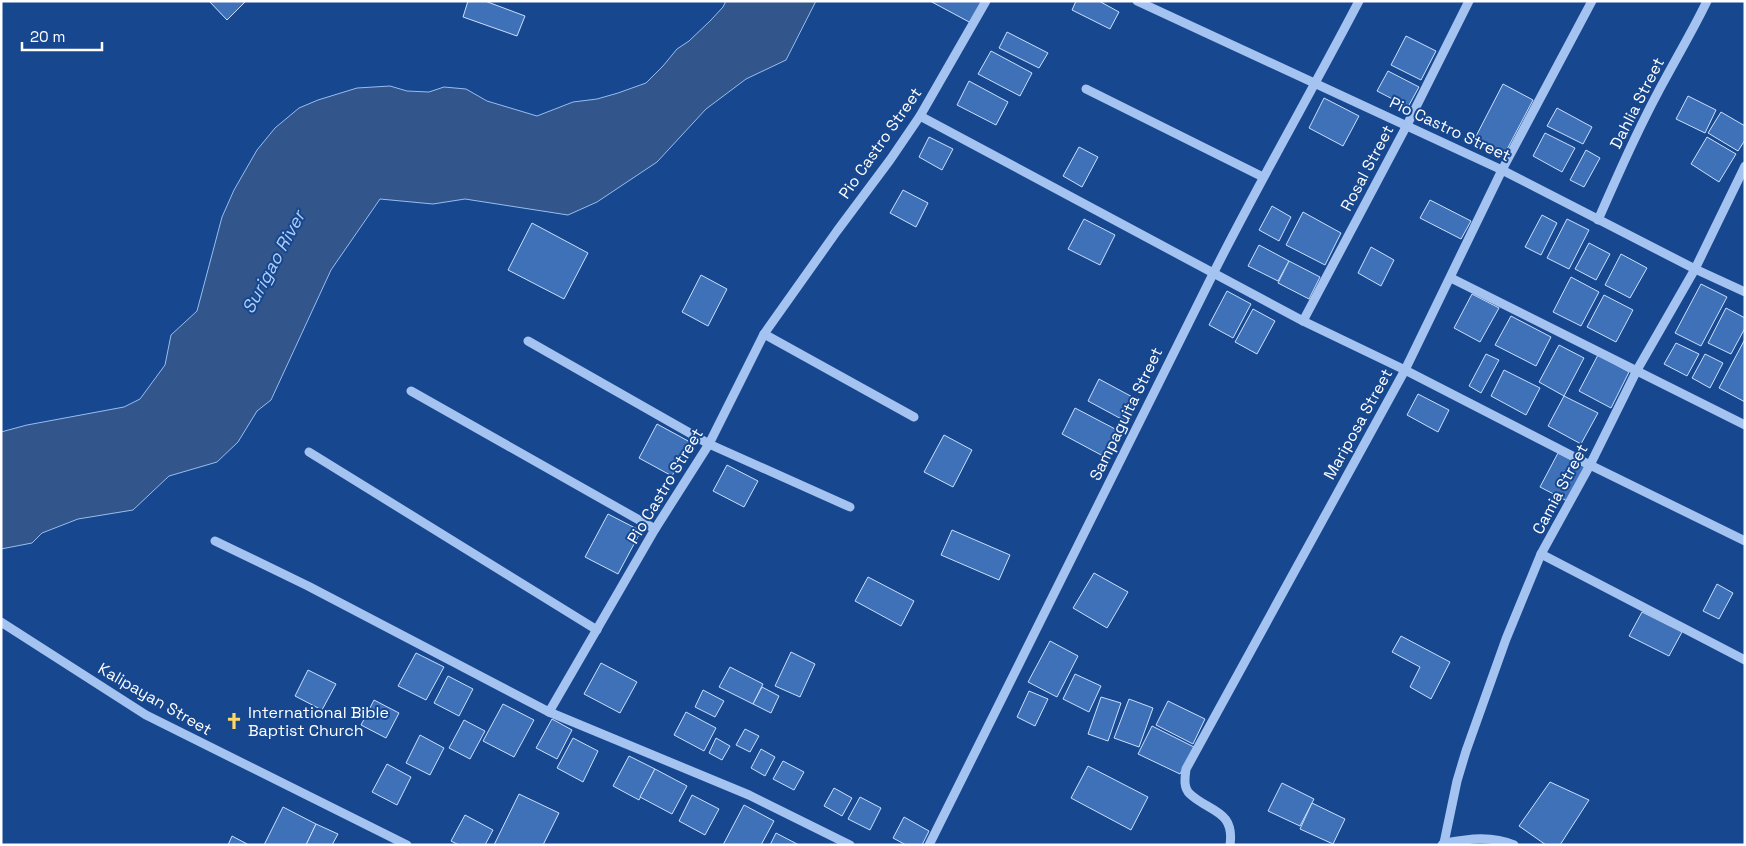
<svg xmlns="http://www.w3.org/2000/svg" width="1746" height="846" font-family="'Space Grotesk',sans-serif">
<rect width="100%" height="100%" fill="#17478f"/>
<polygon fill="#32568b" stroke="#96bef2" points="726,1 816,1 786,60 746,79 706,109 657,162 597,202 568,215 465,199 433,204 380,199 331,270 271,400 257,411 238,442 217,462 169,476 133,510 78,519 42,533 32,543 1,549 1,432 27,425 124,407 140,399 165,365 171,335 197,311 222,217 234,190 257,150 275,128 299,108 318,100 357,88 390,86 407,91 429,92 444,87 466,89 487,101 537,116 573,102 597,99 618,93 646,83 663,66 677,49 689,41 711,20 723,7"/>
<g fill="#3f71b8" stroke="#cadffb">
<polygon points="209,1 246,1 227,20"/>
<polygon points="468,1 485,1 525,16 517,36 463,17"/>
<polygon points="930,1 982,1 971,23"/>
<polygon points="1076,1 1099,1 1119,12 1110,29 1072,10"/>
<polygon points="1007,32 1048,53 1039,68 999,48"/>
<polygon points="1406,36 1436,51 1421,80 1391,65"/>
<polygon points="991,51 1032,73 1020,96 978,74"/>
<polygon points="1388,71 1419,87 1408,107 1377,91"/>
<polygon points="969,81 1008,102 996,125 957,105"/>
<polygon points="1503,84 1533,100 1503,157 1473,142"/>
<polygon points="1688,96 1716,110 1705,133 1676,119"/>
<polygon points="1324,98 1359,116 1343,146 1309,128"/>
<polygon points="1557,108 1592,127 1583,144 1547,126"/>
<polygon points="1721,112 1745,126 1745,140 1738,151 1708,133"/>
<polygon points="1545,133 1575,148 1562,172 1533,156"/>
<polygon points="929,137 953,149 942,170 919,157"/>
<polygon points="1707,137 1736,154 1719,182 1691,164"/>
<polygon points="1079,147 1098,157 1082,187 1063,176"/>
<polygon points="1586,150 1600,158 1584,187 1570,180"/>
<polygon points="903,190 928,203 916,227 890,213"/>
<polygon points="1430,200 1471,221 1461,239 1420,218"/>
<polygon points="1272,206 1291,217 1279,241 1259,230"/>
<polygon points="1303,212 1341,233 1325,265 1286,245"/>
<polygon points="1542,215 1557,223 1541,255 1525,247"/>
<polygon points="1084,219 1115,235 1100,265 1068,249"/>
<polygon points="1567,219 1589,230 1569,269 1547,258"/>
<polygon points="532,223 588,253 564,299 508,270"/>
<polygon points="1589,243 1610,254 1596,280 1575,269"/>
<polygon points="1259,245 1289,261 1278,281 1248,266"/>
<polygon points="1371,247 1394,260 1381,286 1358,273"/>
<polygon points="1621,254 1647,268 1630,298 1605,285"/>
<polygon points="1289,261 1320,277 1309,299 1278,283"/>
<polygon points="701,275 727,289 708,326 682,312"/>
<polygon points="1571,277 1599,292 1581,326 1553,312"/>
<polygon points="1701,284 1727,297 1701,346 1675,333"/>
<polygon points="1227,291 1251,304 1233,338 1209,325"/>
<polygon points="1472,294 1499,308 1480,342 1454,328"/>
<polygon points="1604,295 1633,310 1616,342 1587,327"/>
<polygon points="1726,308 1745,318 1745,328 1731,354 1708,343"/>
<polygon points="1253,309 1275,321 1257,354 1235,342"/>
<polygon points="1511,316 1551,337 1536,366 1495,345"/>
<polygon points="1745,339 1745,402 1719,388"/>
<polygon points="1676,343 1699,354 1687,376 1664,364"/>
<polygon points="1559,345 1584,358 1564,396 1539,382"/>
<polygon points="1486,354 1499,360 1481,393 1469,386"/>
<polygon points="1705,354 1723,363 1710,388 1692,378"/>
<polygon points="1598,355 1629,372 1611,408 1579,391"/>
<polygon points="1504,370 1540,388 1526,415 1491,396"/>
<polygon points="1099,379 1138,400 1127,422 1088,401"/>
<polygon points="1418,394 1449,410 1438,432 1407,415"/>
<polygon points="1564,396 1598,413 1581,444 1548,426"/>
<polygon points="1075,408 1117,430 1103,456 1062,434"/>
<polygon points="657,424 690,442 672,476 639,458"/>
<polygon points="944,435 972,450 953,487 924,472"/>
<polygon points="1558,453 1587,468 1569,502 1540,487"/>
<polygon points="727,465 758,481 744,507 713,491"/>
<polygon points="608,514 641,531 618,574 585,557"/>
<polygon points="952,530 1010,555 999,580 941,555"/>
<polygon points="1094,573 1128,592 1107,628 1073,608"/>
<polygon points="868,577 914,601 901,626 855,601"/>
<polygon points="1717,584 1733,593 1719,619 1703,611"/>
<polygon points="1642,612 1682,632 1669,656 1629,636"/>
<polygon points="1401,636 1450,662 1431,699 1410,687 1420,667 1392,652"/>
<polygon points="1050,641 1078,656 1057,697 1028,682"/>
<polygon points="791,652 815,664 800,697 775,686"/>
<polygon points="416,653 444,667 426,700 398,686"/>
<polygon points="601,663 637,682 620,713 584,694"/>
<polygon points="730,667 763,684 753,704 719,687"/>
<polygon points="308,670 336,684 322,710 295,696"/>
<polygon points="1075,674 1101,686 1089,712 1063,699"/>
<polygon points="448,676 473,689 459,716 434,703"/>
<polygon points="762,687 779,696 771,713 753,704"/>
<polygon points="703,690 724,701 715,717 695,707"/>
<polygon points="1029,691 1048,699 1035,726 1017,717"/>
<polygon points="1101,697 1121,703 1108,741 1088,734"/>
<polygon points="1129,699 1153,708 1139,747 1114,738"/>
<polygon points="374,700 399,713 386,738 361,725"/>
<polygon points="1168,701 1205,719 1193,744 1156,725"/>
<polygon points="503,704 534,720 514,757 483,741"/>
<polygon points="686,712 716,728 704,751 674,735"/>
<polygon points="552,719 572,730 557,759 536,748"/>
<polygon points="464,720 485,731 470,759 449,748"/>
<polygon points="1152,726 1194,747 1180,774 1138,754"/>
<polygon points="745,729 759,736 750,752 736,745"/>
<polygon points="420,735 444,748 430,775 406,763"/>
<polygon points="573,738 598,751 583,782 557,768"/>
<polygon points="716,738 730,746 722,760 709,753"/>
<polygon points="761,749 775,757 765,776 751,768"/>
<polygon points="629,756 655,769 639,800 613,786"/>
<polygon points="783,761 804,772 794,790 773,779"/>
<polygon points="387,764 411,777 397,805 372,792"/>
<polygon points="1088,766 1148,797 1131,830 1071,798"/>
<polygon points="655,769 687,786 672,814 640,797"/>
<polygon points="1550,782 1589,800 1560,845 1546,845 1519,826"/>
<polygon points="1282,783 1314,799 1300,826 1268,811"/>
<polygon points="834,788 852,798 842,816 824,806"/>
<polygon points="519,794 559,813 543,845 494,845"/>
<polygon points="692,795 719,809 705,835 679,821"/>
<polygon points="860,797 881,808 870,830 848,819"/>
<polygon points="1312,803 1345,819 1333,844 1300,829"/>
<polygon points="744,805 774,821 761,845 723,845"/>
<polygon points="283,807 316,824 306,845 264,845"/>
<polygon points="465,815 493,830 485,845 459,845 451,841"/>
<polygon points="904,817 929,831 922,845 906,845 893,838"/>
<polygon points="316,824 338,834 332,845 306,845"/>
<polygon points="776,833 799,845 770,845"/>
<polygon points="232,836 249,845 228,845"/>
</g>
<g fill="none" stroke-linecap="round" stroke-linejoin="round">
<g stroke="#a4c3f0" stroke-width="9">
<polyline points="1137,1 1502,170 1695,269 1745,292"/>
<polyline points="1086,89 1263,177"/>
<polyline points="920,116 1303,321 1405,370 1590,465 1745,541"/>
<path d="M1598,220c22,-50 44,-100 71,-148 13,-24 26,-46 38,-71"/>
<polyline points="1451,278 1745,425"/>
<polyline points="1303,321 1407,125 1469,1"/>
<polyline points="764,334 914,417"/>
<polyline points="528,341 709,444 850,507"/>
<polyline points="411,391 655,529"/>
<polyline points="309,452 597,630"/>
<polyline points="215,541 308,586 549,712"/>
<polyline points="1541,554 1745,660"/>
<polyline points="1,622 146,715 407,845"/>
<polyline points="1444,843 1457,781 1466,751 1506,639 1541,554 1590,465 1637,370 1695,269 1745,166"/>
<polyline points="850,845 749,795 549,712 655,529 709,444 764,334 837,231 890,160 920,116 986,1"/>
<path d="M929,845c94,-191 188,-382 284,-571 46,-92 98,-181 146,-273"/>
<path d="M1230,845c5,-35 -21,-33 -40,-51 -7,-6 -5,-17 -4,-25l219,-399 97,-200 90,-169"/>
<path d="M1442,845l2,-2c24,-4 47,-8 70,2"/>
</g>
</g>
<defs>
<g id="church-bare" transform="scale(1.35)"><path d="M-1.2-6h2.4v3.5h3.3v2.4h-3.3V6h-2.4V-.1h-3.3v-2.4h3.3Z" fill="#ffd762" stroke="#17478f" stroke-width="2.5" paint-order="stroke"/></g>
</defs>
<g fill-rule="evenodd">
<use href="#church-bare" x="234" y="721"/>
</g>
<g text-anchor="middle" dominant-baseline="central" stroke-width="4" stroke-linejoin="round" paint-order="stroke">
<g font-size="16" fill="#fff" stroke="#17478f">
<text transform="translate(1637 103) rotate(-63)">Dahlia Street</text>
<text transform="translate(1450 129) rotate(25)">Pio Castro Street</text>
<text transform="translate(880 143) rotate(-55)">Pio Castro Street</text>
<text transform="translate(1367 168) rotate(-62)">Rosal Street</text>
<text transform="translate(1126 414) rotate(-64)">Sampaguita Street</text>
<text transform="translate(1358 424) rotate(-61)">Mariposa Street</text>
<text transform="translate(665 486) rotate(-59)">Pio Castro Street</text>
<text transform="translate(1560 489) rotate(-62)">Camia Street</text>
<text transform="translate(155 699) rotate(30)">Kalipayan Street</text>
</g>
<g font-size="16" fill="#fff" stroke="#17478f" text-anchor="start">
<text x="248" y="712">International Bible<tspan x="248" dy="18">Baptist Church</tspan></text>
</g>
<g font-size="18" font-style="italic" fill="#afcef7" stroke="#17478f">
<text transform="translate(273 262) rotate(-62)">Surigao River</text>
</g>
</g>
<rect width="1746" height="846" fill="none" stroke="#ffffff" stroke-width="5"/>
<path d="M22 42v8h80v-8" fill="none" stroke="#ffffff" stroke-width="2.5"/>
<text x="30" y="42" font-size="15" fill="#ffffff" stroke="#17478f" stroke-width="4" paint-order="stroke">20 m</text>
</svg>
